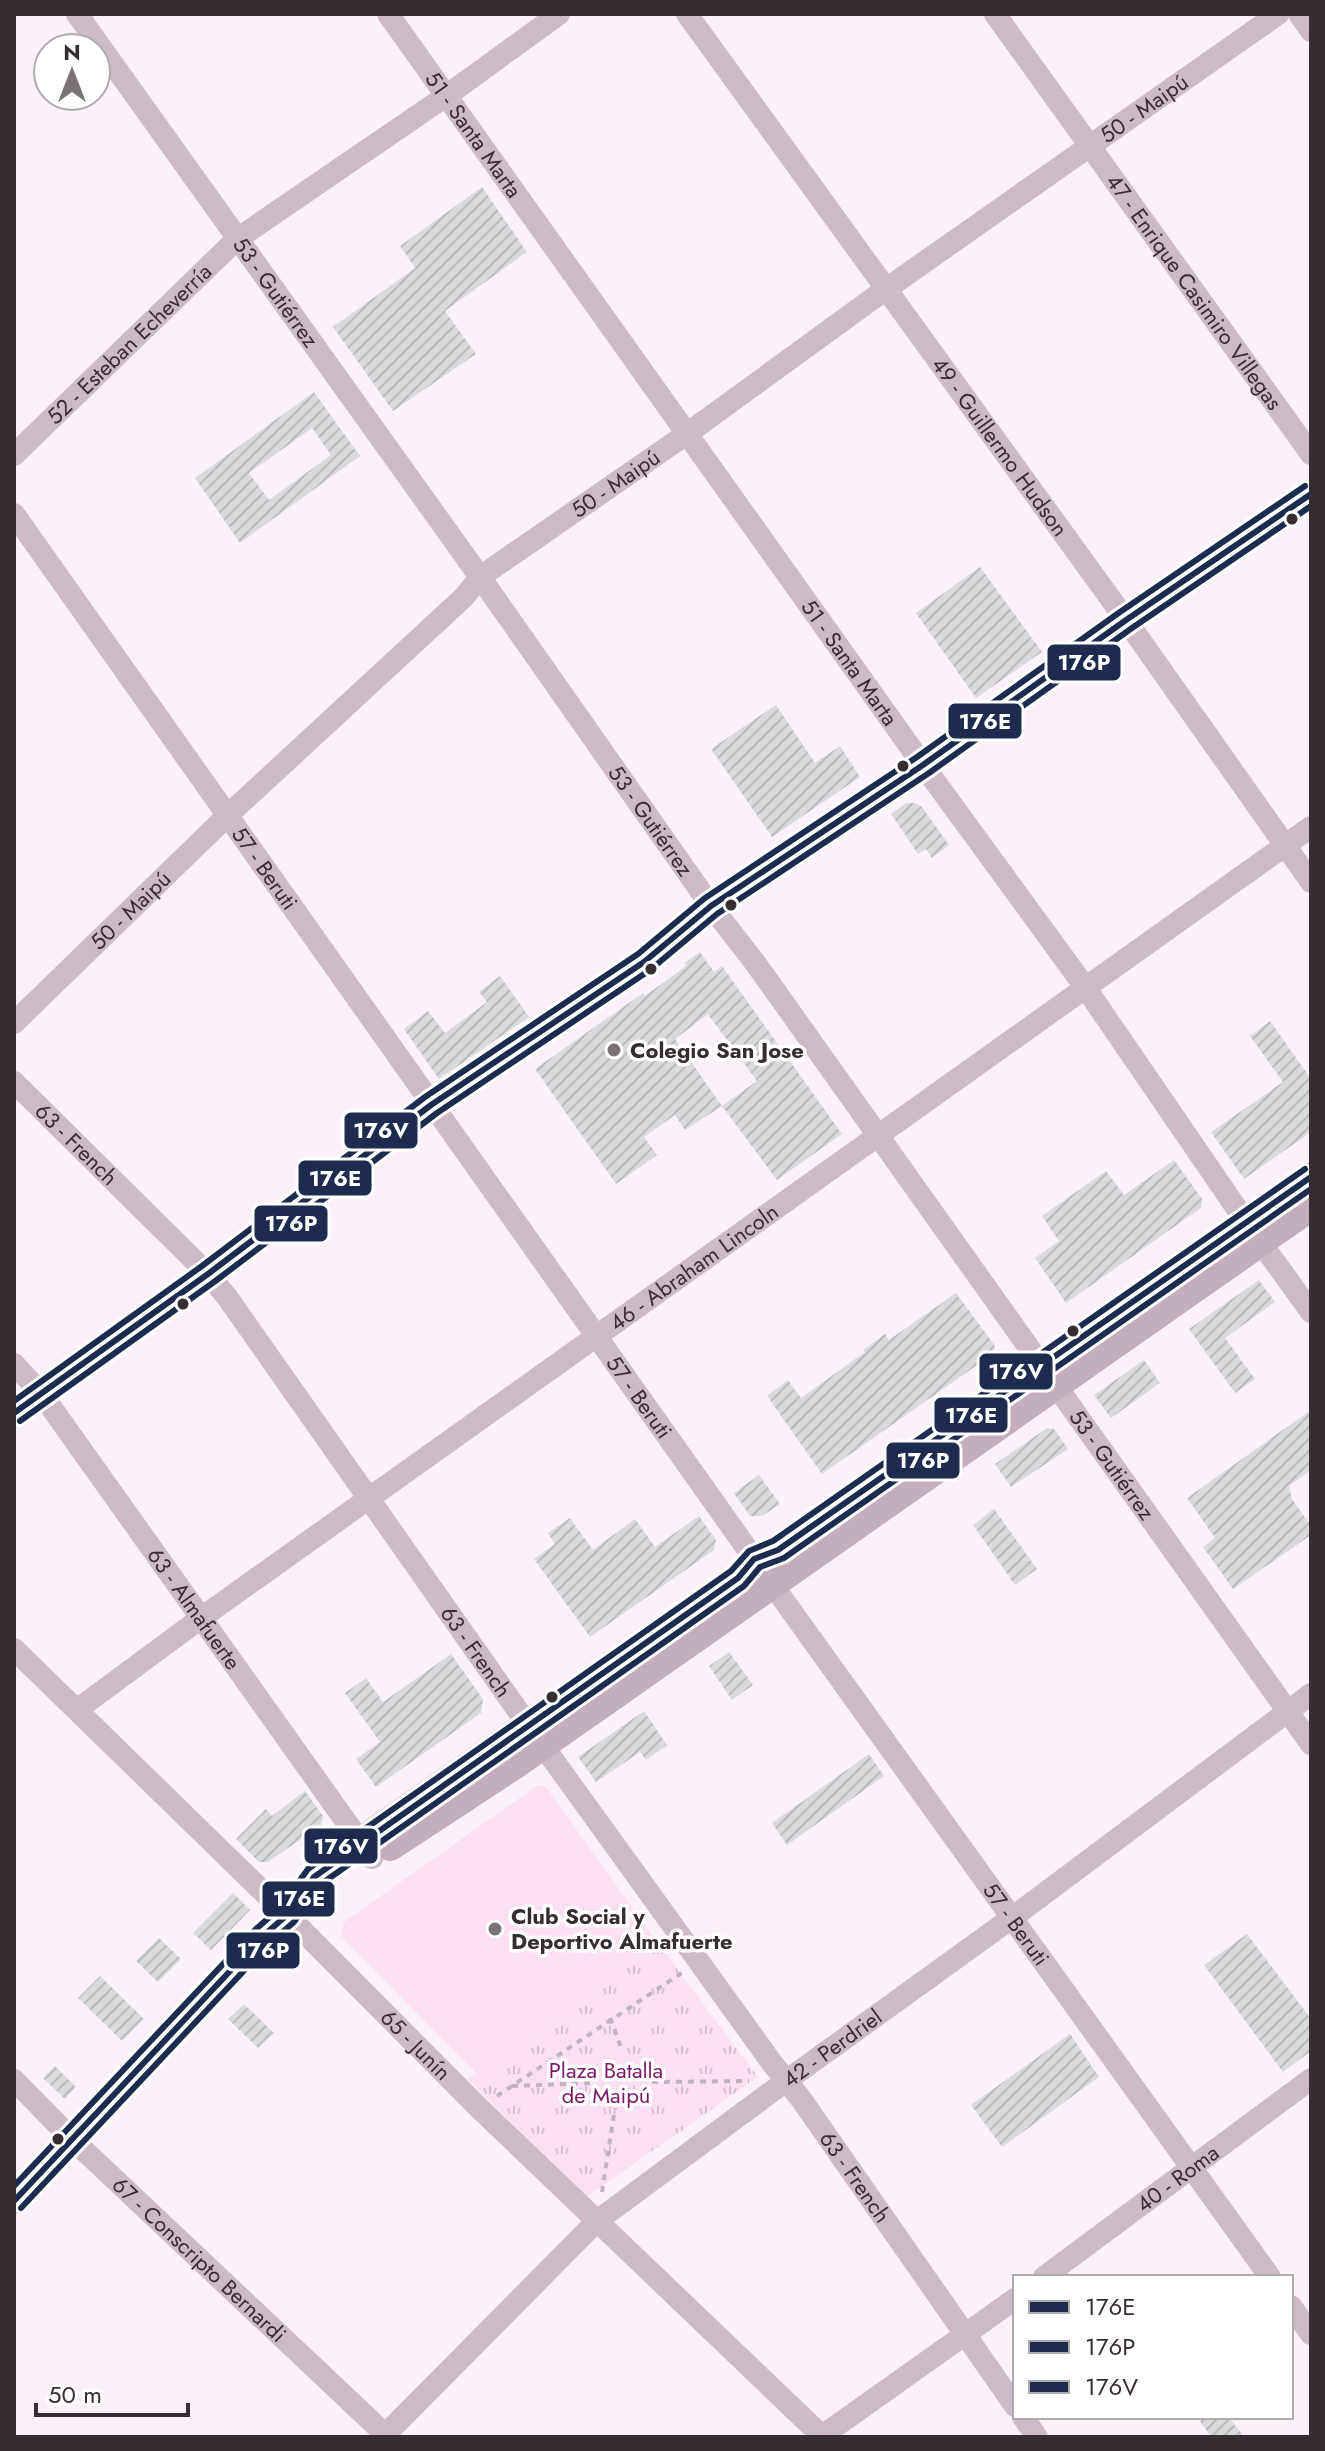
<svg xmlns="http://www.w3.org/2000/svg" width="1325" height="2451" font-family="Jost,sans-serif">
<defs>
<pattern id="park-tufts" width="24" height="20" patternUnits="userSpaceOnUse" patternTransform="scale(2)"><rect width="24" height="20" fill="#fcdff3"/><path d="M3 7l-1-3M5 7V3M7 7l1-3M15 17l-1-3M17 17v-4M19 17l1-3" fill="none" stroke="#d9c0d1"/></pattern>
<pattern id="building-hatch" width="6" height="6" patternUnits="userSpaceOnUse" patternTransform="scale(2)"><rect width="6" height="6" fill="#d8dadc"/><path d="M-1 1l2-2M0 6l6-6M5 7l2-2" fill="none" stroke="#babbbd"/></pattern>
</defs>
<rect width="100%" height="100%" fill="#faf2f8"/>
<polygon fill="#fcdff3" points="538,1785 546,1787 659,1945 476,2073 341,1936 344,1922"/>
<polygon fill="url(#park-tufts)" points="659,1945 758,2077 585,2198 468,2079"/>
<g fill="url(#building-hatch)" fill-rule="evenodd">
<polygon points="482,187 527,252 445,311 476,354 393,411 333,327 415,268 400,246"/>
<path d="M314,392l46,64 -120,87 -45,-65zM312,428l19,27 -62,45 -20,-27z"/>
<polygon points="980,567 1042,652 976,698 916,613"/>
<polygon points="776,705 815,763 840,746 860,777 772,837 711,749"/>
<polygon points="906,803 915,803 922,807 949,845 932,858 926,849 918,854 891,814"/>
<path d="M700,952l14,20 8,-6 120,168 -65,46 -55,-74 -37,24 -10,-15 -31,22 13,18 -41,29 -81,-115 108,-76 2,3 41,-30 -2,-3zM708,1014l49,67 -35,25 -47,-67z"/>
<polygon points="500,976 529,1017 439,1079 404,1029 428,1011 445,1033 487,1002 479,992"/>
<polygon points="1270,1021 1311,1079 1311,1132 1244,1179 1211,1132 1283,1082 1250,1036"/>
<polygon points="1174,1160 1202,1199 1201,1208 1066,1303 1035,1258 1059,1241 1042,1216 1106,1171 1124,1195"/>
<polygon points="1259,1280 1275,1302 1225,1338 1255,1379 1235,1393 1189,1329"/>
<polygon points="956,1293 995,1346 993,1354 822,1474 767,1396 788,1380 801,1398 865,1352 863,1350 885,1334 889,1340"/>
<polygon points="1144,1360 1160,1383 1111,1418 1094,1395"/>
<polygon points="1311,1410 1311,1470 1289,1486 1292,1499 1311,1526 1311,1535 1233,1589 1203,1547 1215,1538 1187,1498"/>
<polygon points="1047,1428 1054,1429 1068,1449 1011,1487 995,1464"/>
<polygon points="759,1475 780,1504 762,1516 750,1516 734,1493"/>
<polygon points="994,1509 1037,1569 1015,1585 973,1525"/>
<polygon points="699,1516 716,1540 714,1550 590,1637 534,1559 555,1544 548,1533 570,1518 593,1550 635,1519 655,1547"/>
<polygon points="729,1652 753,1685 732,1700 709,1666"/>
<polygon points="451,1654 483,1699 481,1713 376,1787 356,1759 380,1742 345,1693 366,1678 383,1702"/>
<polygon points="644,1711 667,1745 646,1760 640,1752 596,1782 578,1757"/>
<polygon points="869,1754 884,1776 787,1845 772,1823"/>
<polygon points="305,1791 323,1816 321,1825 268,1862 259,1862 236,1839 266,1809 272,1816"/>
<polygon points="233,1893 250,1910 211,1950 193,1933"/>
<polygon points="1247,1934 1311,2019 1311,2051 1283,2072 1204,1965"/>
<polygon points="159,1938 181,1959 158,1982 136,1961"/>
<polygon points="100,1976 144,2019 122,2041 78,1998"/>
<polygon points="244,2004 274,2033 258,2048 228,2019"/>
<polygon points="1070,2034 1099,2077 1002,2147 971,2105"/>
<polygon points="55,2066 76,2087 65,2099 43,2078"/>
<polygon points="1197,2417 1229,2417 1244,2437 1211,2437"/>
</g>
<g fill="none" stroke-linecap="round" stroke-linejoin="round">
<g stroke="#c1b4bc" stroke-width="4" stroke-dasharray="6 6" stroke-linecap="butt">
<polyline points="610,2018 622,2050"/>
<polyline points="652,2082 749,2081"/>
<polyline points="512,2086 594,2083"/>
<polyline points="497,2096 683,1972"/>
<polyline points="602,2192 615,2108"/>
</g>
<g stroke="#ccbbc7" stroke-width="22">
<path id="s1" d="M77,14l403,563 231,329 45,58 555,780"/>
<path id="s2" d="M388,14l535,751 162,222 161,235 65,90"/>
<path id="s3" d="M687,14l439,606 185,262"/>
<path id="s4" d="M995,14l316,440"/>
<polyline points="1299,14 1311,31"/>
<path id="s5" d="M14,455l223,-216 209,-143 113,-82"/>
<path id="s6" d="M14,514l758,1070 498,693"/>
<path id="s7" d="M14,1023l214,-208 236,-218 16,-20 208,-144 198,-144 392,-275"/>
<path id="s8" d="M14,1082l194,192 19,23 301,428 244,338 29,36 214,307"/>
<path id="s9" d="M14,1364l27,29 331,465"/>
<polyline points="14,1413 208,1274 431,1105 644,962 711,906 923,765 1126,620 1311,494"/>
<path id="s10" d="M14,1649l273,266 192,193 344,329"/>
<path id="s11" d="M78,1709l123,-91 1110,-791"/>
<path id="s12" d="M14,2080l59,60 315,297"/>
<path id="s13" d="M1044,2277l267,-198"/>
<polyline points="1291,2306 1311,2334"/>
<polyline points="1023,2417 1037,2437"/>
<polyline points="822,2436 1015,2299"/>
<path id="s14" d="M383,2437l214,-216 189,-140 227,-164 298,-223"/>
</g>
<polyline stroke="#ccbbc7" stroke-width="26" points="14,2201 263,1936 287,1915"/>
<g stroke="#c4aebd" stroke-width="30">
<polyline points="390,1846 515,1764 1311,1206"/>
<polyline points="287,1915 314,1877 361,1842 738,1578 754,1559 778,1550 1311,1177"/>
</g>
<g stroke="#fff" stroke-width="12">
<g id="bus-1">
<polyline points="14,1413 208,1274 431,1105 644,962 711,906 923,765 1126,620 1311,494"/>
<polyline points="14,2201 263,1936 287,1915 314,1877 738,1578 754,1559 778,1550 1311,1177"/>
</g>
</g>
<g stroke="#fff" stroke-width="12">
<g id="bus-2">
<polyline points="20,1421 214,1282 437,1113 650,970 717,914 929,773 1132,628 1311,506"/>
<polyline points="21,2208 270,1943 294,1922 321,1884 744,1586 760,1567 784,1558 1311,1189"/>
</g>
</g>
<g stroke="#fff" stroke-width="12">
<g id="bus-3">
<polyline points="14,1401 202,1266 425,1097 638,954 705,898 917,757 1120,612 1305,486"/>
<polyline points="14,2186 256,1929 280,1908 308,1869 731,1571 749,1551 773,1541 1305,1169"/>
</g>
</g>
<use href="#bus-1" stroke="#1d2b4f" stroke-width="6"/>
<use href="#bus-2" stroke="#1d2b4f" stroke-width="6"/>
<use href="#bus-3" stroke="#1d2b4f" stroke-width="6"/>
</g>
<g fill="#352d32" stroke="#fff" stroke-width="3">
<circle cx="1292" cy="519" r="7"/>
<circle cx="903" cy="766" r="7"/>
<circle cx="731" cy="905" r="7"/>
<circle cx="651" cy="969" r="7"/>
<circle cx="183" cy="1304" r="7"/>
<circle cx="1073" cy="1331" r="7"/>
<circle cx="552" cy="1697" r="7"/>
<circle cx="58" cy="2139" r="7"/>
</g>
<g fill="#7a7277" stroke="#fff" stroke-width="3">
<circle cx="614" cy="1050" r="8"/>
<circle cx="495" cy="1929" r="8"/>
</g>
<g text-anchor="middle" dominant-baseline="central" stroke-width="7" stroke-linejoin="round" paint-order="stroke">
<g font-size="22" fill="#352d32" stroke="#fff">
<text stroke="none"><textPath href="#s7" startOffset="1458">50 - Maipú</textPath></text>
<text stroke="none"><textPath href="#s2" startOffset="148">51 - Santa Marta</textPath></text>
<text stroke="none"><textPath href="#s4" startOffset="342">47 - Enrique Casimiro Villegas</textPath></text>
<text stroke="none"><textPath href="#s1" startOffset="342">53 - Gutiérrez</textPath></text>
<text stroke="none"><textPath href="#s5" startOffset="160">52 - Esteban Echeverría</textPath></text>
<text stroke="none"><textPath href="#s3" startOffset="534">49 - Guillermo Hudson</textPath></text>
<text stroke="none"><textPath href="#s7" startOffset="810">50 - Maipú</textPath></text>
<text stroke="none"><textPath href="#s2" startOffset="796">51 - Santa Marta</textPath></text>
<text stroke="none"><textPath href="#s1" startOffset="990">53 - Gutiérrez</textPath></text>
<text stroke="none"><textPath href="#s6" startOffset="434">57 - Beruti</textPath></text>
<text stroke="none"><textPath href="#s7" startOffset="162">50 - Maipú</textPath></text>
<text stroke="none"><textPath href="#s8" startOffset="88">63 - French</textPath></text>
<text stroke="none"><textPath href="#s11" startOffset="758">46 - Abraham Lincoln</textPath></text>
<text stroke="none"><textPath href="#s6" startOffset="1082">57 - Beruti</textPath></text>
<text stroke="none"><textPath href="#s1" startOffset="1782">53 - Gutiérrez</textPath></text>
<text stroke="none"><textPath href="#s9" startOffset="304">63 - Almafuerte</textPath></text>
<text stroke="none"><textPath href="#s8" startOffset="736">63 - French</textPath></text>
<text stroke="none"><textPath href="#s6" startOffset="1730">57 - Beruti</textPath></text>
<text stroke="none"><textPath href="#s10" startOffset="564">65 - Junín</textPath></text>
<text stroke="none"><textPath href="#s14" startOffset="596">42 - Perdriel</textPath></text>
<text stroke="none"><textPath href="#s8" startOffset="1384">63 - French</textPath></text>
<text stroke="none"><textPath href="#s13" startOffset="166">40 - Roma</textPath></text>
<text stroke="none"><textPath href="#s12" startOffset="258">67 - Conscripto Bernardi</textPath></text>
</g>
<g font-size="22" font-weight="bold" fill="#352d32" stroke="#fff" text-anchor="start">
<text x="630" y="1050">Colegio San Jose</text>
<text x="511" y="1916">Club Social y<tspan x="511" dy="25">Deportivo Almafuerte</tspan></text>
</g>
<g font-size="22" fill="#7a1966" stroke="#fff">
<text x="606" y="2070">Plaza Batalla<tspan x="606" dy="25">de Maipú</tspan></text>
</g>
</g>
<g stroke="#fff" stroke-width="3">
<rect x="1046" y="643" width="76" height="39" rx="8" fill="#1d2b4f"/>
<rect x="947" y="702" width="76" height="38" rx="8" fill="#1d2b4f"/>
<rect x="343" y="1111" width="76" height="39" rx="8" fill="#1d2b4f"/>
<rect x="297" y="1159" width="76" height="38" rx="8" fill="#1d2b4f"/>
<rect x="253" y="1204" width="76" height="39" rx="8" fill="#1d2b4f"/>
<rect x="978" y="1352" width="76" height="39" rx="8" fill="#1d2b4f"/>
<rect x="933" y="1396" width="76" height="38" rx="8" fill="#1d2b4f"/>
<rect x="885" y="1441" width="76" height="39" rx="8" fill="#1d2b4f"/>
<rect x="303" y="1827" width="76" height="38" rx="8" fill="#1d2b4f"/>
<rect x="261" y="1880" width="75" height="38" rx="8" fill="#1d2b4f"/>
<rect x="225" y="1931" width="76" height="39" rx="8" fill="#1d2b4f"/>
</g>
<g font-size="22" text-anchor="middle" font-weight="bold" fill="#fff">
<text x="1084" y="670">176P</text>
<text x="985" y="729">176E</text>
<text x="381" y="1138">176V</text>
<text x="335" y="1186">176E</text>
<text x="291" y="1231">176P</text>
<text x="1016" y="1379">176V</text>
<text x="971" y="1423">176E</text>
<text x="923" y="1468">176P</text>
<text x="341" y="1854">176V</text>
<text x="299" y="1906">176E</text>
<text x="263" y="1958">176P</text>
</g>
<rect width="1325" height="2451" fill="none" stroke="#352d32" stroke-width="32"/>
<rect x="1013" y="2275" width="280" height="144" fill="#ffffff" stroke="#aeabad" stroke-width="2"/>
<rect x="1029" y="2301" width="40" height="12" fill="#1d2b4f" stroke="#aeabad" stroke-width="2"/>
<text x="1085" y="2315" font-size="24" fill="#352d32">176E</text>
<rect x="1029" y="2341" width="40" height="12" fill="#1d2b4f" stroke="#aeabad" stroke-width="2"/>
<text x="1085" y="2355" font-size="24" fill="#352d32">176P</text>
<rect x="1029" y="2381" width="40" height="12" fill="#1d2b4f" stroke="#aeabad" stroke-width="2"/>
<text x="1085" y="2395" font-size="24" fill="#352d32">176V</text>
<g transform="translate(72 72)"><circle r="38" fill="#ffffff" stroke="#aeabad" stroke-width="2"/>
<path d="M0-6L14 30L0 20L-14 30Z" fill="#7a7277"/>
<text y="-12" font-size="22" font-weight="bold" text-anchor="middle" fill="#352d32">N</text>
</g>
<path d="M36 2403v12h152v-12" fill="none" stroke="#352d32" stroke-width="4"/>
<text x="48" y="2403" font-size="24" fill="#352d32" stroke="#ffffff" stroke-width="6" paint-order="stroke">50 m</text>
</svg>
